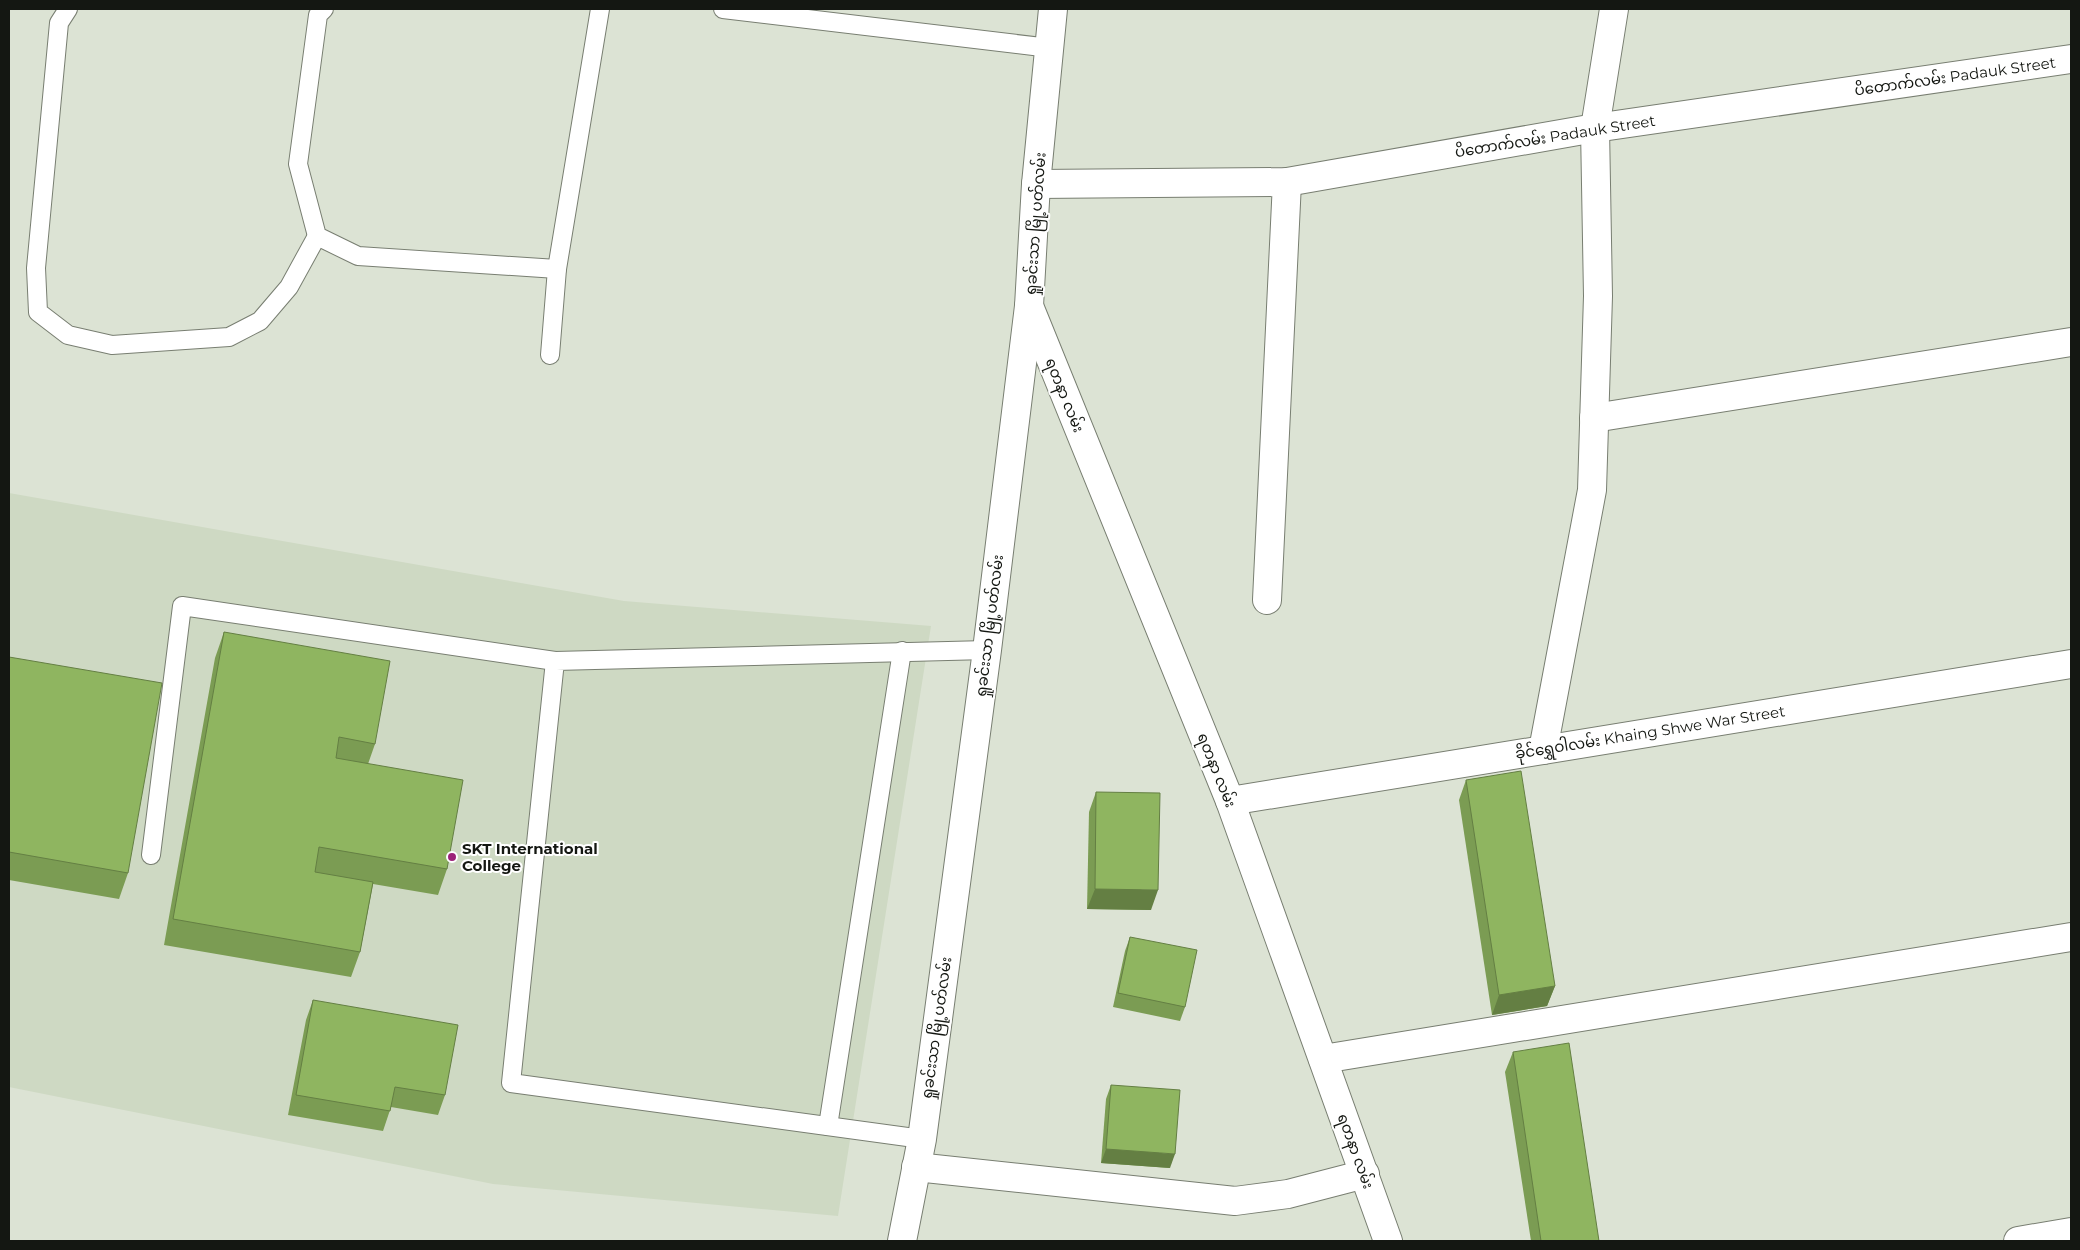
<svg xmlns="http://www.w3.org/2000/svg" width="2080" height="1250" font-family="Montserrat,'Noto Sans Myanmar',sans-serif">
<rect width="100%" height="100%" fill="#dce3d4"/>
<polygon fill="#ced9c3" points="9,493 624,601 931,626 838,1216 493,1184 9,1087"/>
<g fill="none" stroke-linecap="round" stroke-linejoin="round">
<g stroke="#787e71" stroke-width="20">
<g id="lane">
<polyline points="68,9 59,23 36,268 38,312 68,335 112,345 229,337 260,321 289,287 317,236"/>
<polyline points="324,9 318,15 298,164 317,236 358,256 557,269"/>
<polyline points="723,9 1050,48"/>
<polyline points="550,355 557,269 600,9"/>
<polyline points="151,855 182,606 555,661"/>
<polyline points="828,1126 902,651"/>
<polyline points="922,1139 511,1083 555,661 987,650"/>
</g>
</g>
<g stroke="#787e71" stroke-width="30">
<g id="street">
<polyline points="1036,184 1287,182 1595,128 2071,59"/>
<polyline points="1594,418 2071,342"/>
<polyline points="1267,600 1287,182"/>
<polyline points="1543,750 1592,490 1598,296 1595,128 1614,9"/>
<polyline points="1230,801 2071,664"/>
<polyline points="1323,1059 2071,937"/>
<polyline points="916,1167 1235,1201 1288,1194 1365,1174"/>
<polyline points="2018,1241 2071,1232"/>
</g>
</g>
<g stroke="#787e71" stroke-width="30">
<polyline id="secondary" points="1029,306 1230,801 1388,1241"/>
</g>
<g stroke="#787e71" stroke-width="30">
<polyline id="primary" points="902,1241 922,1139 987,650 1029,306 1036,184 1053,9"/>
</g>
<use href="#lane" stroke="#fff" stroke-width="18"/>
<use href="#street" stroke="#fff" stroke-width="28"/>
<use href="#secondary" stroke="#fff" stroke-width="28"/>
<use href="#primary" stroke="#fff" stroke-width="28"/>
</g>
<g fill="#7b9c53">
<polygon points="224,632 375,744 368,764 447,869 438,895 373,884 360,952 351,977 164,945 215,658"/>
<polygon points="9,657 128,873 119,899 9,880"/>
<polygon points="1466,780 1555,986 1547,1006 1492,1015 1459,800"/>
<polygon points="1096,792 1151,910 1087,909 1089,812"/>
<polygon points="1130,937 1185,1007 1180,1021 1113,1007 1125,951"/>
<polygon points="313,1000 445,1095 438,1115 391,1107 383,1131 288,1115 306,1020"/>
<polygon points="1513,1052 1599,1241 1531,1241 1505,1072"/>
<polygon points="1111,1085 1170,1168 1101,1163 1106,1099"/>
</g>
<g fill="#647f43">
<polygon points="1095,889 1158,890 1151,910 1087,909"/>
<polygon points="1555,986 1547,1006 1492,1015 1499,995"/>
<polygon points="1106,1149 1175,1154 1170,1168 1101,1163"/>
</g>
<g fill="#8fb560" stroke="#647f43">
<polygon points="224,632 390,661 375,744 339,737 336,758 463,780 447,869 319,847 315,872 373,882 360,952 173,919"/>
<polygon points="9,657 162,683 128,873 9,852"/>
<polygon points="1521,771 1555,986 1499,995 1466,780"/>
<polygon points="1096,792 1160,793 1158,890 1095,889"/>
<polygon points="1130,937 1197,950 1185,1007 1118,993"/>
<polygon points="313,1000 458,1025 445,1095 395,1087 390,1111 296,1095"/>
<polygon points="1569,1043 1599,1241 1541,1241 1513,1052"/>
<polygon points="1111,1085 1180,1090 1175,1154 1106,1149"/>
</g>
<circle fill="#9c2279" stroke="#fff" stroke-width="2" cx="452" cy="857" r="5"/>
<g text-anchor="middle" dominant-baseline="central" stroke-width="4" stroke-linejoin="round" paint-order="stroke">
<g font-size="15" fill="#141712" stroke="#fff">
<text transform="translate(1955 76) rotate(-8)">ပိတောက်လမ်း Padauk Street</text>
<text transform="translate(1555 136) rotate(-9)">ပိတောက်လမ်း Padauk Street</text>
<text transform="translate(1035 224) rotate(-86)">ရှုခင်းသာ မြို့ပတ်လမ်း</text>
<text transform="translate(1065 395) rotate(68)">ရတနာ လမ်း</text>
<text transform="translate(989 626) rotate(-83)">ရှုခင်းသာ မြို့ပတ်လမ်း</text>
<text transform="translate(1650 732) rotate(-9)">ခိုင်ရွှေဝါလမ်း Khaing Shwe War Street</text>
<text transform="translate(1217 770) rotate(68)">ရတနာ လမ်း</text>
<text transform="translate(936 1028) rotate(-82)">ရှုခင်းသာ မြို့ပတ်လမ်း</text>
<text transform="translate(1356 1151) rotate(70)">ရတနာ လမ်း</text>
</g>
<g font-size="15" font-weight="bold" fill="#141712" stroke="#fff" text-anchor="start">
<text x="462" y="848">SKT International<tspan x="462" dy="17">College</tspan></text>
</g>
</g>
<rect width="2080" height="1250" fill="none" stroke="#141712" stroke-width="20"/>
</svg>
